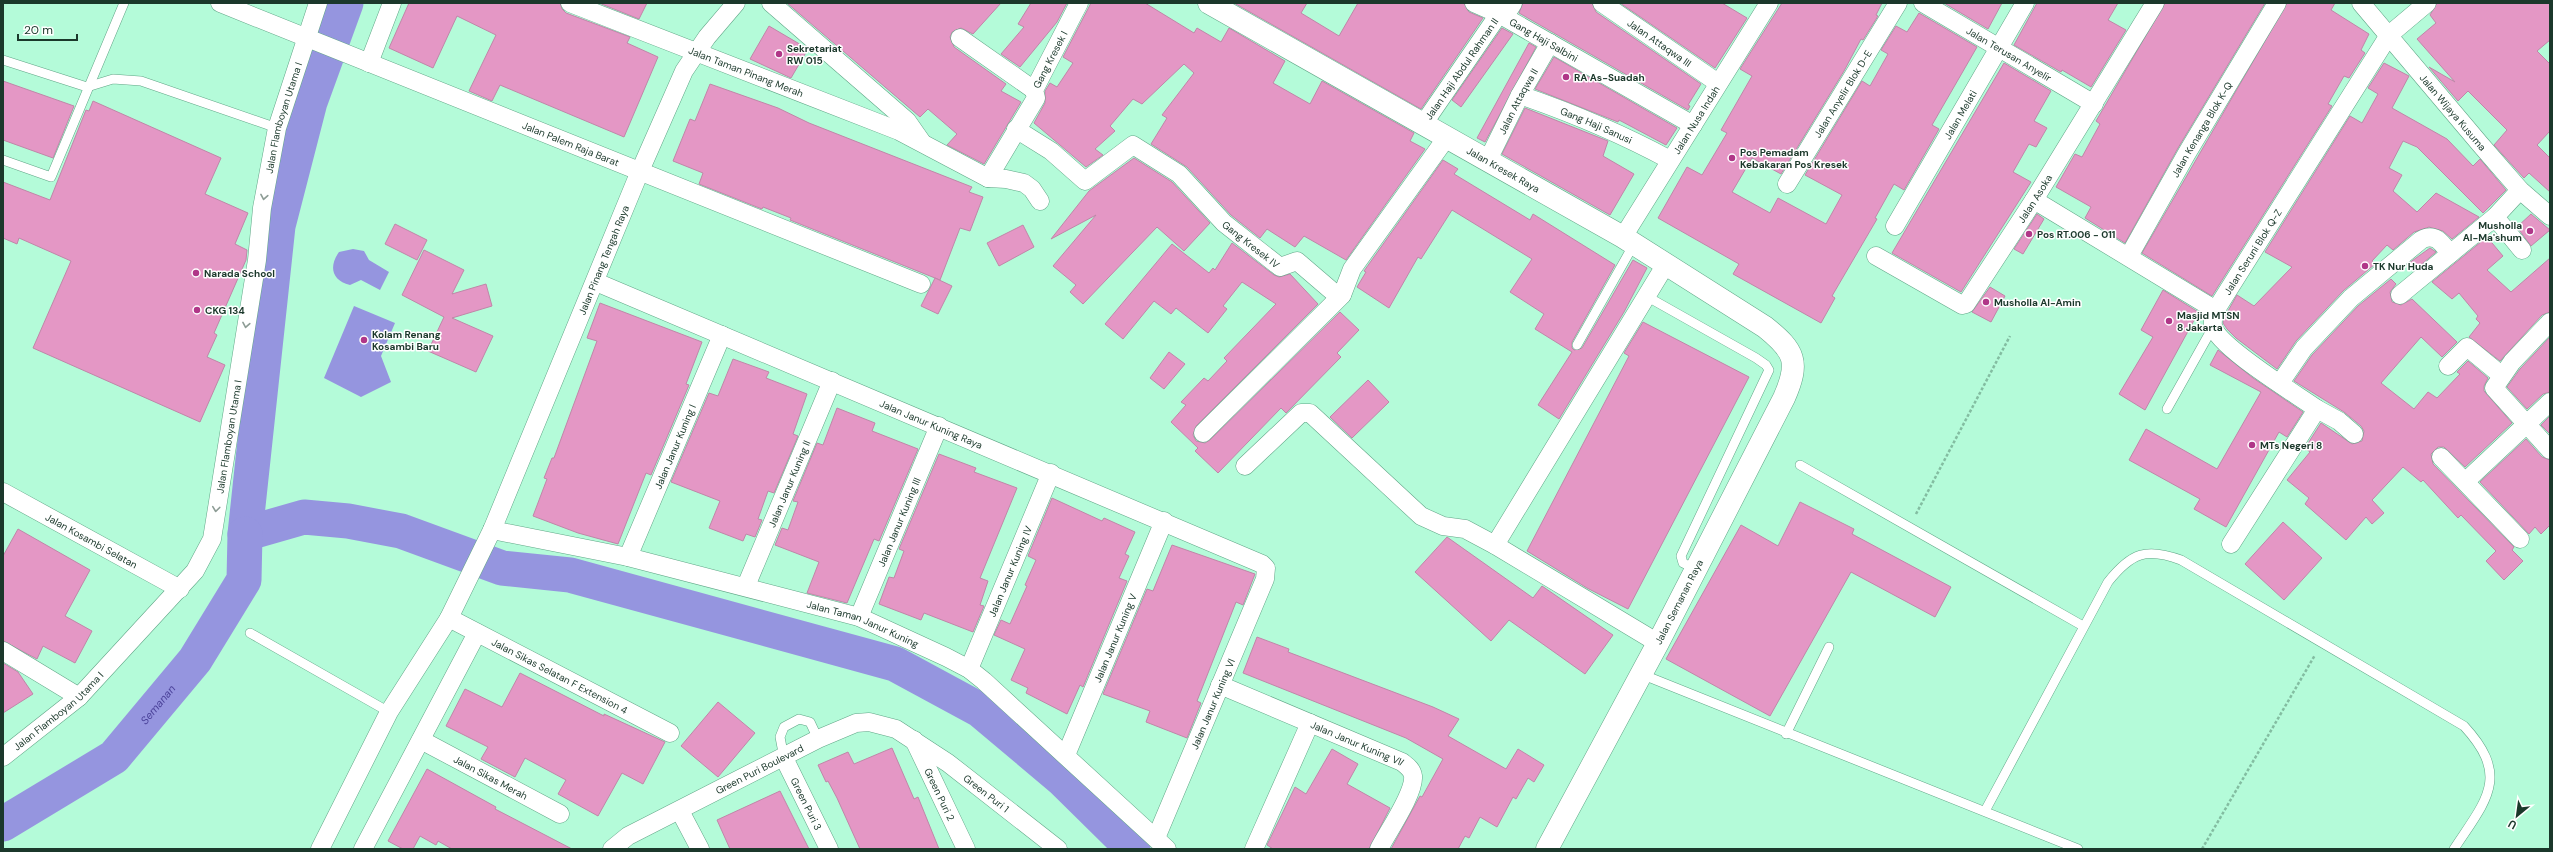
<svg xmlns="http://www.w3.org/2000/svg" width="2553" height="852" font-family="'DM Sans',sans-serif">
<rect width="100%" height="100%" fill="#b4fbd9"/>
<g fill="#9595df">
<path d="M353,249l11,2 5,9 20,12 -9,18 -19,-10 -11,5c-19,-5 -21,-19 -11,-33z"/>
<polygon points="354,306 395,323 381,356 391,382 361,397 324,378"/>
</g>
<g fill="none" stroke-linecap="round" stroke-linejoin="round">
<g stroke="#9595df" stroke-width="35">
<polyline points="346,3 310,102 278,226 245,534 304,517 348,521 401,531 502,568 570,575 895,664 980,710 1062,779 1133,849"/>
<path id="s1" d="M3,824l111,-67 81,-97 49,-80 1,-46"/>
</g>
</g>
<g fill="#e497c5" stroke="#c086a8">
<polygon points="409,3 560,3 562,9 566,13 630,37 627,43 658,57 624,137 500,85 492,101 469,91 496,35 457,16 433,68 389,48"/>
<polygon points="599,3 647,3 639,19"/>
<polygon points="787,3 1001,3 973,34 961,28 952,32 950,37 954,47 1006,84 1001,91 1021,102 984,164 947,145 957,134 928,109 920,117"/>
<polygon points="1031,3 1067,3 1057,22 1020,67 1001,54 1024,27 1018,24"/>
<polygon points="1091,3 1145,3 1194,33 1197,28 1221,42 1229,28 1285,61 1273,83 1310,104 1322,81 1414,133 1410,141 1425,149 1346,260 1304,236 1295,247 1267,229 1260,238 1231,215 1187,167 1151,144 1167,118 1162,115 1194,73 1184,64 1142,104 1133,99 1110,126 1115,131 1095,149 1103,155 1086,167 1034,123 1045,103 1045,91 1050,83 1057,87 1073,63 1063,57"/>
<polygon points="1234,3 1307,3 1301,13 1339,36 1358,3 1464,3 1469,12 1483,18 1421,109"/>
<polygon points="1523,3 1592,3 1596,12 1701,84 1688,105 1690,106 1688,110 1519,13"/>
<polygon points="1620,3 1722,3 1747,18 1715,68"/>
<polygon points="1782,3 1882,3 1876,15 1878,16 1863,40 1861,39 1844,71 1781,174 1752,158 1732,192 1770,213 1778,198 1826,224 1842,195 1805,175 1862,81 1870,86 1888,54 1881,50 1896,26 1907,32 1919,13 1977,47 1932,125 1939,129 1904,190 1894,184 1875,218 1877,219 1832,296 1835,298 1821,323 1733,274 1739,264 1658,218 1687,167 1702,175 1727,133 1721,130 1752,76 1740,69"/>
<polygon points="1944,3 2002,3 1988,29"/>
<polygon points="2037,3 2118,3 2108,20 2126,30 2091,87 2062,70 2061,72 2014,45"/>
<polygon points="2165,3 2265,3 2178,148 2125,243 2085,218 2091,207 2056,187 2075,154 2082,157 2100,124 2096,121"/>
<polygon points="2287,3 2335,3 2331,10 2369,34 2361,50 2365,53 2349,78 2344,76 2328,104 2332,106 2212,296 2142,253"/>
<polygon points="2437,3 2550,3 2550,40 2537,51 2550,64 2550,131 2537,145 2550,158 2550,192 2529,173 2524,178 2494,145 2507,130 2468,91 2458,101 2429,67 2455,82 2417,39 2436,23 2430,15"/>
<polygon points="769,26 808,49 791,78 750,59"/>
<polygon points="1502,28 1513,34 1461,107 1452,100"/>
<polygon points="1529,43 1536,47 1485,142 1477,138"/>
<polygon points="1554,57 1677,128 1666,145 1619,120 1618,122 1535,89"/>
<polygon points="2004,63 2051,91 2034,121 2047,128 2036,147 2029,144 2013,172 2031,182 1961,292 1892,253"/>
<polygon points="2384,63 2409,76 2392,108 2447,139 2473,166 2480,159 2506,190 2483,213 2417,147 2403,141 2389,168 2402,175 2393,191 2417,212 2436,193 2479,217 2452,239 2443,231 2429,227 2414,232 2393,250 2387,245 2372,261 2375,264 2343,291 2296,341 2277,369 2236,338 2227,329 2223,323 2224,318 2237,295 2254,306 2292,267 2265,252 2350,116 2362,123 2378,94 2368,88"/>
<polygon points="3,81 74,106 53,158 3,140"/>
<polygon points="710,84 778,108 809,123 972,187 969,192 983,197 970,231 960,228 940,280 790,220 791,218 763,207 762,209 699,184 703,173 673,161 690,119 695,121"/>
<polygon points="93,101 221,158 205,194 248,213 235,244 247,250 246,260 214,333 217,335 207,357 225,365 200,422 33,348 71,261 19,238 17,244 3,238 3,182 50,200 86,110 89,111"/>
<polygon points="1525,108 1608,141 1603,156 1634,174 1610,215 1502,154"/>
<polygon points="1134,158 1172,182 1210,223 1184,251 1157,227 1083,304 1070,292 1076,285 1053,266 1096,215 1051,239 1089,191"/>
<polygon points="1443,160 1458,169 1454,174 1530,220 1533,214 1615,265 1572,342 1572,348 1574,350 1582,348 1633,260 1647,268 1624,312 1559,419 1538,405 1572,352 1535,329 1544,314 1510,292 1532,259 1452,210 1421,259 1418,257 1389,308 1357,287 1366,272 1364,271"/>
<polygon points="2037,214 2044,219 2023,254 2014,249"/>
<polygon points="2531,214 2550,230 2531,246 2517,227"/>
<polygon points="395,224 427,240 417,260 385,244"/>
<polygon points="1023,225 1034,247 999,266 987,243"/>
<polygon points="2487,237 2503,256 2487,270 2511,292 2550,258 2550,312 2542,315 2500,361 2469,337 2480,323 2476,319 2478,316 2459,293 2452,299 2432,282"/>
<polygon points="1232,243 1274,275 1279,277 1290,274 1318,304 1196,426 1193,435 1196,441 1205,443 1210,440 1340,312 1359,330 1337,353 1341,357 1286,413 1281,408 1218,473 1195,451 1198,448 1171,422 1186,405 1181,402 1204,378 1208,381 1227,361 1224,358 1276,304 1242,282 1223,306 1227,309 1208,333 1176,308 1171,314 1154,301 1123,339 1105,324 1172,244 1209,273 1213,268 1215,270"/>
<polygon points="2430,248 2436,252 2416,269 2409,263"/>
<polygon points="424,250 464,270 452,294 486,284 492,306 452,318 493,336 476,372 428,351 444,317 402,295"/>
<polygon points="935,278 952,286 938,314 921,306"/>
<polygon points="2391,279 2396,284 2390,292 2392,302 2401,305 2412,299 2457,342 2442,357 2421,337 2381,383 2414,409 2428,392 2437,398 2460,374 2457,372 2468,361 2488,378 2484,386 2484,391 2512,423 2465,467 2444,447 2438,447 2431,454 2433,464 2514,547 2512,550 2523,561 2504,580 2486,561 2496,551 2461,515 2458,518 2423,480 2421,482 2403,467 2372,500 2384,513 2372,524 2366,517 2346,540 2305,504 2309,498 2287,480 2310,452 2305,448 2321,423 2352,444 2362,441 2364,431 2361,426 2344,412 2294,381 2312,355 2358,306"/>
<polygon points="1990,287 2005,296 1991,322 1972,312"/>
<polygon points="2163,290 2203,315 2198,313 2145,410 2119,394 2153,337 2141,330"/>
<polygon points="600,303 702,342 686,384 689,385 651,475 646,473 618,544 578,533 533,516 547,479 544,478 552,458 554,458 597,341 587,338"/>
<polygon points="1643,322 1749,377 1628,609 1587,588 1527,551 1629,356 1624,353"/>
<polygon points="2550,337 2550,392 2543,394 2527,409 2507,387 2520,369"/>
<polygon points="2218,350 2253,378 2303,412 2287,437 2279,432 2226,527 2194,509 2200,499 2129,460 2146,429 2217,469 2261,392 2210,365"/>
<polygon points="1169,352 1185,364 1164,389 1150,378"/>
<polygon points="733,359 769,372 766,378 807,394 793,434 798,436 774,493 768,491 758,519 762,520 755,537 746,534 743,541 709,528 720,501 671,482 709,393 718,396"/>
<polygon points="1368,380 1389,402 1352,438 1330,417"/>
<polygon points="837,408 875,423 872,431 918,449 879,541 874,539 847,603 807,593 819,562 775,545 782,528 788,530 798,502 793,501 817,443 823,445"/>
<polygon points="2550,416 2550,434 2541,425"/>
<polygon points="2526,439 2542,457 2550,460 2550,525 2541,534 2535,527 2529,534 2480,482"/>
<polygon points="939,454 976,468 974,472 1017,488 980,578 988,581 980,605 984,606 973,632 924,613 921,620 879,604 889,577 894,578 904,551 899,549"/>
<polygon points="1052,498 1102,521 1104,518 1135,532 1125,554 1129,556 1119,578 1127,581 1083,687 1080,685 1067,714 1026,693 1028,688 1011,680 1025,649 994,635 1001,620 1010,624 1027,586 1025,585 1036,560 1028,556"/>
<polygon points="1800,502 1854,529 1852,534 1951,587 1935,617 1851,572 1770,716 1666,659 1741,525 1778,546"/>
<polygon points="2283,522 2322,558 2284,600 2245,564"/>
<polygon points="18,529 90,570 65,616 92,631 75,663 43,646 37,659 3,641 3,556"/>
<polygon points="1447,537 1533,598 1542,586 1613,635 1585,674 1509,620 1491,641 1415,572"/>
<polygon points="1172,545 1255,574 1243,605 1236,602 1197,701 1201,703 1187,738 1146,722 1150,711 1103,694 1147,589 1153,591"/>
<polygon points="1257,637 1289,649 1288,652 1433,707 1459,719 1448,736 1506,769 1518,749 1544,765 1534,782 1528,778 1516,799 1513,797 1497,827 1480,817 1469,838 1465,836 1458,849 1391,849 1420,796 1422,797 1443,759 1406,738 1243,673"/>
<polygon points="3,663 18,672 33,694 3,713"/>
<polygon points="520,673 604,716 604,714 665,742 643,784 622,773 598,816 558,794 566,780 525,758 515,777 481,759 488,747 446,726 465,689 502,707"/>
<polygon points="718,702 755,733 718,777 681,746"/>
<polygon points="892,748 914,799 918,797 939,849 860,849 837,798 828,781 826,782 818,765 848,752 854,764"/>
<polygon points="1332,749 1358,764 1347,784 1390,808 1369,849 1273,849 1267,845 1295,787 1306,794"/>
<polygon points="427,769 496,807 495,809 572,849 452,849 438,841 436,845 420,836 413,849 403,849 388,841"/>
<polygon points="780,791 809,849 730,849 717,820"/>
</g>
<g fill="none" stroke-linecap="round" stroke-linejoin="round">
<g stroke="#61a687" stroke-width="10">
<g id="service">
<polyline points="3,60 87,87 113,79 141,81 277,128"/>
<polyline points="3,160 51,177 124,3"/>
<polyline points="1646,296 1756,358 1766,365 1769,370 1681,556 1683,563 1696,569"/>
<polyline points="1577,345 1634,244"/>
<polyline points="2167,409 2213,327"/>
<polyline points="1800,465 2083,626"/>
<polyline points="250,633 389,712"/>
<polyline points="1641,674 2078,849"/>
<polyline points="1786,734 1829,647"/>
<polyline points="784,758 780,737 784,727 799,719 810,722 818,739"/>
<path d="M1985,811l123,-229c23,-29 38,-35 73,-22l283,166c47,51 22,74 -10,123"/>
</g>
</g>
<g stroke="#61a687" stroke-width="19">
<g id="minor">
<path id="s2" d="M220,3l701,281"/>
<path id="s3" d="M570,3l329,128 89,47 18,1 18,4 8,6 8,12"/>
<polyline points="771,3 907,121 921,141"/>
<path id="s4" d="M1474,3l25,11 194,111"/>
<path id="s5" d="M1602,3l116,80"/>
<path id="s6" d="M1923,3l171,101"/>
<path id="s7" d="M2361,3l119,141 40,46 30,26"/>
<polyline points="960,38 1034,90"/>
<polyline points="369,63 392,3"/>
<path id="s8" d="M1520,95c52,18 102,39 150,65"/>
<path id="s9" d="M1424,123l75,-109 11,-6 3,-5"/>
<path id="s10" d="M1016,129l35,22 34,30 48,-36 46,29 45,49 56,44 17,-6 35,30 10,4 10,-26 95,-132"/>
<path id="s11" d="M1488,160l32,-65 30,-52"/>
<path id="s12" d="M988,178l48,-80 -2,-8 45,-87"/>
<path id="s13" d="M1787,184l111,-181"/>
<polyline points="2520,190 2495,217 2522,250"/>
<path id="s14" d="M2034,200l180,109 3,-1 172,-273 38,-32"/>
<path id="s15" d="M1895,226l130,-223"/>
<path id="s16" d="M1623,237l146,-234"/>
<path id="s17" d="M1876,256l86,49 4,-1 68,-104 121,-197"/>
<path id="s18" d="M2129,256l58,-103 90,-150"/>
<path id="s19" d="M596,282l666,282 4,4 -1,11 -109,259"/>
<polyline points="2400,295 2495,217"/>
<path d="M2217,308c-3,6 -5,11 -4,18 5,21 83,68 104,83l-86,135"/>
<polyline points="2550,322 2512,362 2494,388 2550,450"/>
<polyline points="2448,366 2467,347 2501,375"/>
<path d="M2280,383l24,-35 47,-50 70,-58c14,-8 21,3 29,14"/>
<polyline points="2317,409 2339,421 2354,434"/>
<polyline points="1203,433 1342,295"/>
<polyline points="2441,457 2520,539"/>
<polyline points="1245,466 1301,413 1310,413 1421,516 1443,526 1465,529 1495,545 1658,643"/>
<polyline points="2466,481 2550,402"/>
<path id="s20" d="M3,492l177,97"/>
<path id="s21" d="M492,530l136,27 231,60 87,40 23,12 15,12 183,168"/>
<polyline points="1495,545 1666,264"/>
<path id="s22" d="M628,557l94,-222"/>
<path id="s23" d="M746,586l86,-205"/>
<path id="s24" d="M859,617l80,-191"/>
<path id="s25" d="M449,618l221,115"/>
<polyline points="3,651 79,697"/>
<path id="s26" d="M969,669l82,-196"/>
<path id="s27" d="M1220,685l182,77c5,4 10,7 11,14 2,17 -26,57 -34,73"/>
<path id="s28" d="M421,740l139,74"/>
<path id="s29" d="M914,740l52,109"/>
<path id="s30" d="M1066,755l98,-234"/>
<path id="s31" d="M3,757l76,-60 116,-126 17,-32 45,-279 5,-52 15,-80 41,-125"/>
<path id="s32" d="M784,758l45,91"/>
<polyline points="680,811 700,849"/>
<path id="s33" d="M320,849l69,-137 60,-94 43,-88 148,-359 44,-100 23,-34 29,-34"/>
<polyline points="363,849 477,633"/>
<path id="s34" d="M612,849l16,-13 190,-97 38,-16 13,-1 27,7 52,34 110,86"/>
<polyline points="1254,849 1310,723"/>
</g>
</g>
<g stroke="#61a687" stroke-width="23">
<g id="tertiary">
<path id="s35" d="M1209,3l414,234 142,90c30,24 35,35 19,71l-126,245 -111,206"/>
</g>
</g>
<g stroke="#83bda1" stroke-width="2.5" stroke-dasharray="3 2" stroke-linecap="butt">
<polyline points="1916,514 2010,336"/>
<polyline points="2202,849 2315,655"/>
</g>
<use href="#service" stroke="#fff" stroke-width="9"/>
<use href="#minor" stroke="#fff" stroke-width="18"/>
<use href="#tertiary" stroke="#fff" stroke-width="22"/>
</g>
<defs><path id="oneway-chevron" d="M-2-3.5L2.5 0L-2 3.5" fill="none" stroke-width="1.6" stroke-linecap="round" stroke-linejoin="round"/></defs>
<g stroke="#8d9c95">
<use href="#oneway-chevron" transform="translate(264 197) rotate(100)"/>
<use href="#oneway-chevron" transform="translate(246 325) rotate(100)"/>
<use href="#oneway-chevron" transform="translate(216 509) rotate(97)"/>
</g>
<g fill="#b03688" stroke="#fff" stroke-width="1.5">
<circle cx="779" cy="54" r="4"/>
<circle cx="1566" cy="77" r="4"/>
<circle cx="1732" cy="158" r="4"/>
<circle cx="2530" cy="231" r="4"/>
<circle cx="2029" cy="234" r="4"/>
<circle cx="2365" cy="266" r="4"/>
<circle cx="196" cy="273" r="4"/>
<circle cx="1986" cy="302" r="4"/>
<circle cx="197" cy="310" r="4"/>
<circle cx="2169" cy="321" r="4"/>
<circle cx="364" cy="340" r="4"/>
<circle cx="2252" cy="445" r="4"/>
</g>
<g text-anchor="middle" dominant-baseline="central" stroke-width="3" stroke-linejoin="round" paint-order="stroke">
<g font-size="10" fill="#1b382b" stroke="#fff">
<text stroke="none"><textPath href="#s4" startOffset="79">Gang Haji Salbini</textPath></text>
<text stroke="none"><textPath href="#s5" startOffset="70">Jalan Attaqwa III</textPath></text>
<text stroke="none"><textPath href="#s6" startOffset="100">Jalan Terusan Anyelir</textPath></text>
<text stroke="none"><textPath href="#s12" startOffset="136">Gang Kresek I</textPath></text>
<text stroke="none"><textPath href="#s9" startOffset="66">Jalan Haji Abdul Rahman II</textPath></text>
<text stroke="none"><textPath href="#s3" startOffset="189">Jalan Taman Pinang Merah</textPath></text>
<text stroke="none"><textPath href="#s13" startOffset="106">Jalan Anyelir Blok D-E</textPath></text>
<text stroke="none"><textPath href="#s11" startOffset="66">Jalan Attaqwa II</textPath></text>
<text stroke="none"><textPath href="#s7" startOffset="143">Jalan Wijaya Kusuma</textPath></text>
<text stroke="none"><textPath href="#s15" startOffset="129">Jalan Melati</textPath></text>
<text stroke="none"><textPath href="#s31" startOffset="732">Jalan Flamboyan Utama I</textPath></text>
<text stroke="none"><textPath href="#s16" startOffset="138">Jalan Nusa Indah</textPath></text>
<text stroke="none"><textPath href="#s8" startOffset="82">Gang Haji Sanusi</textPath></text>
<text stroke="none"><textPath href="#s18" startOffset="146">Jalan Kenanga Blok K-Q</textPath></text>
<text stroke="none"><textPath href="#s2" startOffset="378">Jalan Palem Raja Barat</textPath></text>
<text stroke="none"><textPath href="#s35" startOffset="338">Jalan Kresek Raya</textPath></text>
<text stroke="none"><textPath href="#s17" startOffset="229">Jalan Asoka</textPath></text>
<text stroke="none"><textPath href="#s10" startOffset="302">Gang Kresek IV</textPath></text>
<text stroke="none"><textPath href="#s14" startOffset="280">Jalan Seruni Blok Q-Z</textPath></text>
<text stroke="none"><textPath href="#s33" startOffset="655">Jalan Pinang Tengah Raya</textPath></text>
<text stroke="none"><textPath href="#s19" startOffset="364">Jalan Janur Kuning Raya</textPath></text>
<text stroke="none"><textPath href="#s31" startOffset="408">Jalan Flamboyan Utama I</textPath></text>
<text stroke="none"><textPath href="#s22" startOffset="120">Jalan Janur Kuning I</textPath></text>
<text stroke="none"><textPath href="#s23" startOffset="111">Jalan Janur Kuning II</textPath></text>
<text stroke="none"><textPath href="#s24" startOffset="103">Jalan Janur Kuning III</textPath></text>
<text stroke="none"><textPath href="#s20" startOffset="101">Jalan Kosambi Selatan</textPath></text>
<text stroke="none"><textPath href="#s26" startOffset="106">Jalan Janur Kuning IV</textPath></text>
<text transform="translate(1679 602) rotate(-63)">Jalan Semanan Raya</text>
<text stroke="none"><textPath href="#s21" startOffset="383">Jalan Taman Janur Kuning</textPath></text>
<text stroke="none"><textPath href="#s30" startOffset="127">Jalan Janur Kuning V</textPath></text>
<text stroke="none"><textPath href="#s25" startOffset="125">Jalan Sikas Selatan F Extension 4</textPath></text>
<text transform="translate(1213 704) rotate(-67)">Jalan Janur Kuning VI</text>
<text stroke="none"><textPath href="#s31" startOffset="72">Jalan Flamboyan Utama I</textPath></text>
<text stroke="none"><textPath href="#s27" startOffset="149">Jalan Janur Kuning VII</textPath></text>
<text stroke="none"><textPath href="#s34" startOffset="168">Green Puri Boulevard</textPath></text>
<text stroke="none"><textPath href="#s28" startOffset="79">Jalan Sikas Merah</textPath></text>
<text stroke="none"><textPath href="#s34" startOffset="427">Green Puri 1</textPath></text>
<text stroke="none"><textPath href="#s29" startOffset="60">Green Puri 2</textPath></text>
<text stroke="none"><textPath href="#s32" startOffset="51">Green Puri 3</textPath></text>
</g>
<g font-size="10" font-weight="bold" fill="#1b382b" stroke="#fff" text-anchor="start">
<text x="787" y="48">Sekretariat<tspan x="787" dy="12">RW 015</tspan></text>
<text x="1574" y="77">RA As-Suadah</text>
<text x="1740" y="152">Pos Pemadam<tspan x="1740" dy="12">Kebakaran Pos Kresek</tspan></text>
<text x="2522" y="225" text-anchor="end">Musholla<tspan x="2522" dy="12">Al-Ma'shum</tspan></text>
<text x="2037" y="234">Pos RT.006 - 011</text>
<text x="2373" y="266">TK Nur Huda</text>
<text x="204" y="273">Narada School</text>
<text x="1994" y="302">Musholla Al-Amin</text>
<text x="205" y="310">CKG 134</text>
<text x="2177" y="315">Masjid MTSN<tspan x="2177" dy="12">8 Jakarta</tspan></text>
<text x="372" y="334">Kolam Renang<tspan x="372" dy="12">Kosambi Baru</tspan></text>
<text x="2260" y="445">MTs Negeri 8</text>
</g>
<g font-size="11" font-style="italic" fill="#4b429a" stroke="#fff">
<text stroke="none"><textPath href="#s1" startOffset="198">Semanan</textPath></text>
</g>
</g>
<rect width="2553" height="852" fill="none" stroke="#1b382b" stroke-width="8"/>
<g transform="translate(2517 816) rotate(209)" stroke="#ffffff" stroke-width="3" paint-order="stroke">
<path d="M0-3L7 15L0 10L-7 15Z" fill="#1b382b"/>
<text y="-6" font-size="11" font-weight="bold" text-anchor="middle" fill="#1b382b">U</text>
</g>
<path d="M18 34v6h59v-6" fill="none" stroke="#1b382b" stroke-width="2"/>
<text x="24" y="34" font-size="12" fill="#1b382b" stroke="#ffffff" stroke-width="3" paint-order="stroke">20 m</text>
</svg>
